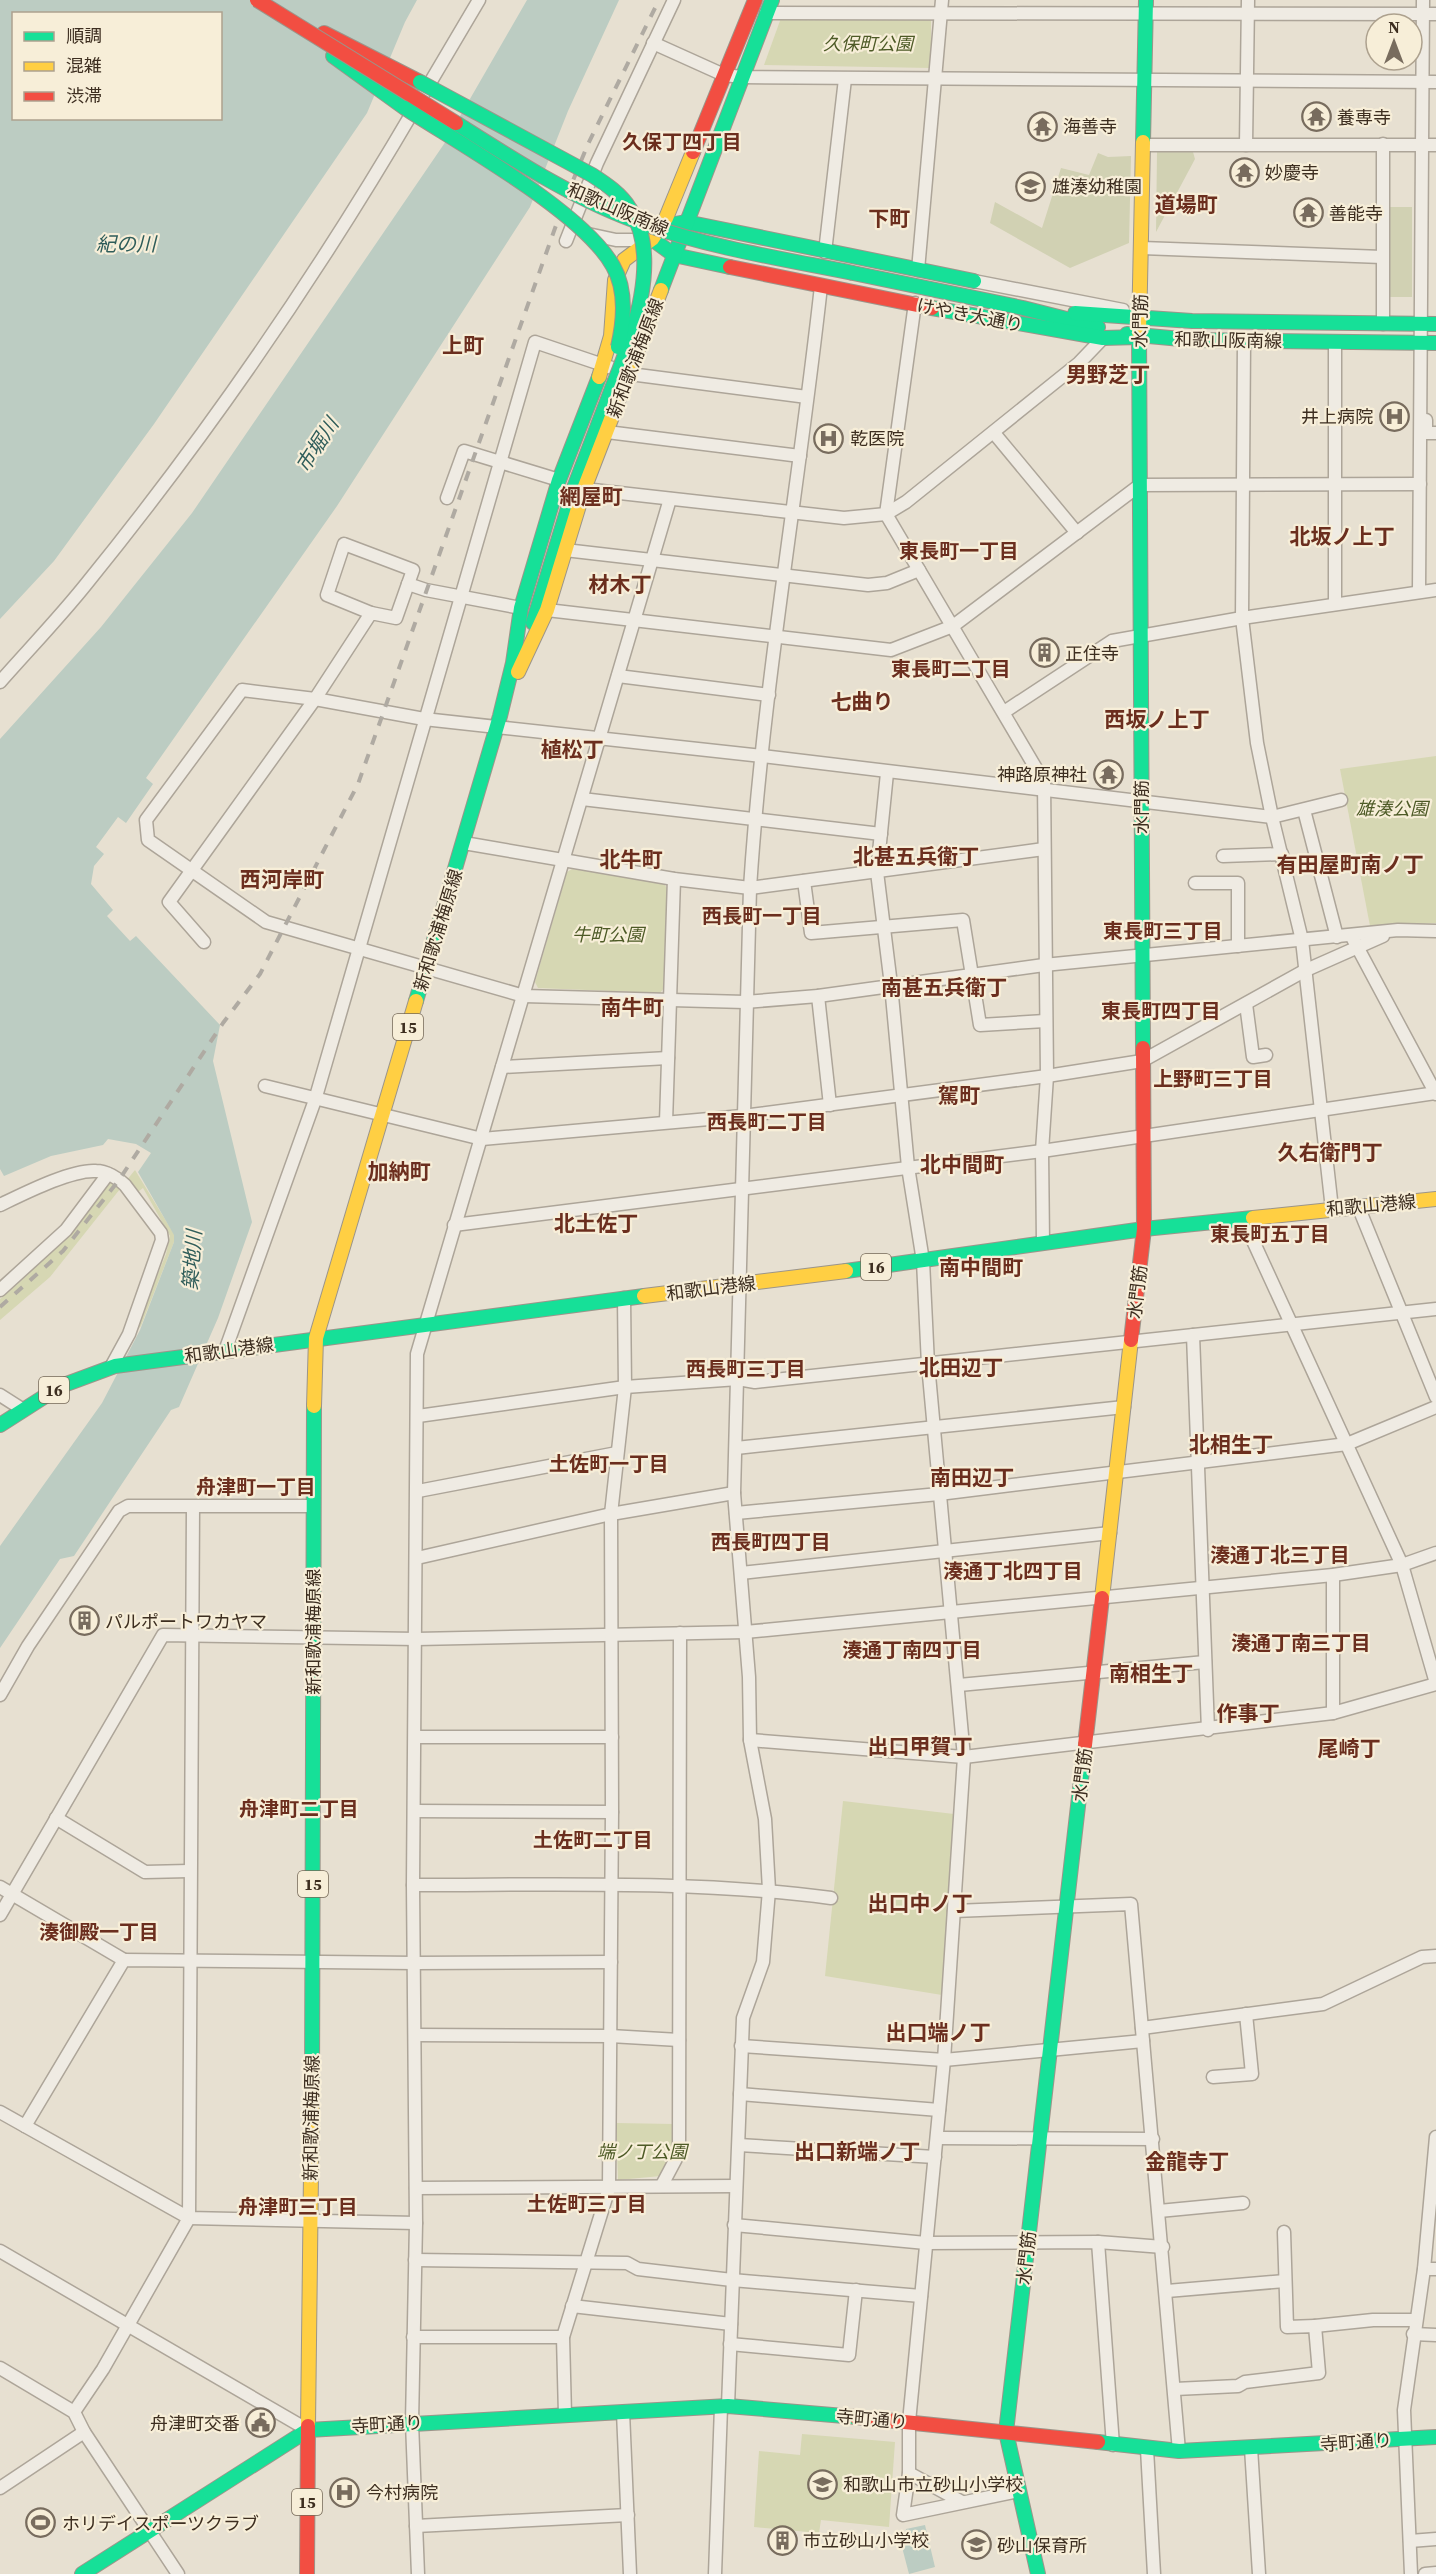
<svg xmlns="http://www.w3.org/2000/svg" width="1436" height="2574" font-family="'Source Serif 4','Noto Sans JP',serif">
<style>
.green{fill:#d6d7b3}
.cemetery{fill:#d1d1b3}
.water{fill:#bcccc2;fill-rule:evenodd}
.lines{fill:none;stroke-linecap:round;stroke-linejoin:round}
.street-casing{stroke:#ada599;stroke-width:15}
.fast-casing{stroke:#9c958a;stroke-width:16}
.slow-casing{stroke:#9c958a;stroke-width:16}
.jam-casing{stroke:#9c958a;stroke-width:16}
.street{stroke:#efebe3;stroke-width:12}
.fast{stroke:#16e098;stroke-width:14}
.slow{stroke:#ffcf43;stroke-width:14}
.jam{stroke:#f24e42;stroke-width:14}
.rail{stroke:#afaaa2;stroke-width:4;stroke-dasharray:10 10;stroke-linecap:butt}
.fast-bridge-casing{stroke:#9c958a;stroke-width:16;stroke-linecap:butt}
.jam-bridge-casing{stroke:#9c958a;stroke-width:16;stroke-linecap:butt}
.fast-bridge{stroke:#16e098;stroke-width:14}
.jam-bridge{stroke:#f24e42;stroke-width:14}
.labels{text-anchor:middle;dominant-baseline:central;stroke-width:4.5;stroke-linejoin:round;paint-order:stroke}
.shield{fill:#f7eed8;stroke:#756857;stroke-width:1.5}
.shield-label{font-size:16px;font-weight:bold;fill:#3d2e20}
.park-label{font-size:18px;font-style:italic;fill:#4d5a26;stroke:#f7eed8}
.poi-label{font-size:18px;fill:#3d2e20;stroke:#f7eed8;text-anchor:start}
.street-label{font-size:18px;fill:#3d2e20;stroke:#f7eed8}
.neighbourhood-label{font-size:20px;font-weight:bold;fill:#6b2e1e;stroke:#f7eed8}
.water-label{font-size:20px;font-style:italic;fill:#2f5d5a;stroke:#f7eed8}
.quarter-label{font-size:21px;font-weight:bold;fill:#6b2e1e;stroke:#f7eed8}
</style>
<rect width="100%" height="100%" fill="#e7e0d1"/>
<g class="green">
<polygon points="781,18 931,19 931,68 764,65"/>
<polygon points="1436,756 1436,923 1370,926 1340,769"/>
<polygon points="572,869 663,883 667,888 664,988 660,993 538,988 535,982 567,872"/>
<polygon points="135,1170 174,1234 174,1242 141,1326 133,1335 166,1254 170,1236 143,1188 135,1194 126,1181"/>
<path d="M109,1181L120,1189L50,1277L0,1320V1299C43,1264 75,1225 109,1181Z"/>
<polygon points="843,1801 954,1814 942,1995 825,1976"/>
<polygon points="616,2123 674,2124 674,2147 661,2176 618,2180"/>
<polygon points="802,2434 895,2442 889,2527 821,2520 819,2533 754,2527 759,2451 800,2455"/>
</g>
<g class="cemetery">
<polygon points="1157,152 1193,152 1195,159 1156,232"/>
<polygon points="1098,153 1108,157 1131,156 1129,243 1070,268 990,223 995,202 1042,228 1061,168 1089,175"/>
<polygon points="1388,207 1412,207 1412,297 1387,297"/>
</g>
<g class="water">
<path d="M0,0H417L405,22L367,113L154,424L54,561L0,619ZM14,14H220V118H14Z"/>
<polygon points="527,0 619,0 568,111 530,207 337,506 146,778 153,784 126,823 118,817 96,847 104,854 94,866 91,884 113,910 107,916 130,941 136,936 220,1025 213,1061 252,1222 218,1318 179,1407 171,1410 74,1556 60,1559 0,1648 0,1546 102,1403 140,1330 174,1242 174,1235 138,1172 151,1153 136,1144 108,1139 103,1145 51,1156 4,1176 0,1169 0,739 101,627 192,513 444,144"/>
<polygon points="925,2525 935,2567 909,2574 903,2551 906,2529"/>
</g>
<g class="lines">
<defs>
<g id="street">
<polyline points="766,13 1436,14"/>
<polyline points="653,43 724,75 742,77 1436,82"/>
<polyline points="424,93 479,0"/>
<polyline points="1144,145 1436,145"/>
<polyline points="1246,145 1248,0"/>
<polyline points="588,234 616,240 645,240"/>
<polyline points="566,241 597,163 674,0"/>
<polyline points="1142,248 1382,257"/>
<polyline points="825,252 845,79"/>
<polyline points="918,270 942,0"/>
<polyline points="974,281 1123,310"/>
<polyline points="915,303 886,514 1044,782 1047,1076 1042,1151 1043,1243"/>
<polyline points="1383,324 1383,144"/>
<polyline points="1244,342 1242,618 1257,743 1272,817 1302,940 1332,1209"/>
<polyline points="1335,342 1335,604"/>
<polyline points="1426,420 1426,433 1436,433"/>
<polyline points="607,432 800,456"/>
<polyline points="994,433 1077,533"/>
<polyline points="584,489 844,518 886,514 906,502 1079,363 1103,338"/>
<polyline points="447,498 464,451 559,480"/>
<polyline points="565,550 868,585 887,583 919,570"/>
<polyline points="1419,592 1423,0"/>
<polyline points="547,610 891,650 953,626 1140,485 1420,484"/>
<polyline points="371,613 327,595 344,544 413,570 408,584 426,590 521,608"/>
<polyline points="618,676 769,695"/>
<path d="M0,682C29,649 60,617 87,583C208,434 318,274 415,108"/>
<polyline points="1004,712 1112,641 1242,618 1436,590"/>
<polyline points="887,773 877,872 891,985 908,1167 923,1261 928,1364 964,1757 944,2060 909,2422 909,2473 903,2515 1019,2491"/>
<polyline points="582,799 881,834"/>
<polyline points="1341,800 1272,817 762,756 424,719 315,699 242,690 146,820 148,840 266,922 524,996 745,1002 818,996 1044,965 1398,930 1436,931"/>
<polyline points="1304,810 1337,937"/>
<polyline points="464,843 674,879 750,888 1044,849"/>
<polyline points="1223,856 1282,854"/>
<polyline points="804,881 811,933 963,920 980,1025 1045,1021"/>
<polyline points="1195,883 1238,883 1238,946"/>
<polyline points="1353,939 1436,1094"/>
<polyline points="204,942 169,902 315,699 371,613 396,618 408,584"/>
<polyline points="818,996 830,1105"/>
<polyline points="1246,1004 1253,1057 1266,1055"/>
<polyline points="502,1067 668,1058"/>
<polyline points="265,1086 482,1139 743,1116 1047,1076 1142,1061 1304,971 1383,936"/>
<polyline points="666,1122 674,879"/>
<path d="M0,1205C23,1194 72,1169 96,1171C106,1171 118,1178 125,1185L161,1233L162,1240L129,1334L111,1367"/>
<polyline points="1358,1206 1436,1397"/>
<polyline points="1243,1219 1402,1565 1436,1683"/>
<polyline points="454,1225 1042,1151 1436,1093"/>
<polyline points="0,1290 66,1230 108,1174"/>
<polyline points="1193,1335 1208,1730"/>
<polyline points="225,1351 315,1100 535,342 630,374 807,397"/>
<polyline points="0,1395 22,1409"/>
<polyline points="418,1416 625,1387 738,1379 755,1382 1436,1309"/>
<polyline points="736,1448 1124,1407"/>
<polyline points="418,1491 617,1453"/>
<polyline points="736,1513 939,1494 1347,1444 1436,1407"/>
<polyline points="417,1558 611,1514 734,1493"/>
<polyline points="741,1573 1110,1533"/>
<polyline points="1333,1575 1333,1713"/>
<polyline points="959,1685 1205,1662"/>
<polyline points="0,1695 28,1646 119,1511 128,1506 312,1506"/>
<polyline points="416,1737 612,1737"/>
<polyline points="750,1740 964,1757 1333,1713 1436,1684"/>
<polyline points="415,1811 612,1812"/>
<polyline points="56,1818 145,1872 189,1871"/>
<path d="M413,1885C553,1885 693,1880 831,1898"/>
<polyline points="0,1887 124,1960"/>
<polyline points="954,1911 1131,1904 1179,2451"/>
<polyline points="0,1915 163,1635 417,1639 745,1632 1333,1575 1402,1565 1436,1553"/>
<polyline points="1142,2028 1323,2004 1422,1957 1436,1956"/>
<polyline points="415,2035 610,2036 679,2040"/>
<polyline points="741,2046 944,2060 1143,2041"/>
<polyline points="1213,2077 1252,2074 1246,2014"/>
<polyline points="740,2094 939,2110"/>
<polyline points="0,2112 189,2218 416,2223"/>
<polyline points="25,2126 124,1960 415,1963 611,1962"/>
<polyline points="937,2138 1153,2139"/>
<polyline points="739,2145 935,2157"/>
<polyline points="662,2185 679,2153 680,1633"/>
<polyline points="416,2188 736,2186"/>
<polyline points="1159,2211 1243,2203"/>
<polyline points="734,2225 926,2243 1098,2242 1163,2247"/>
<polyline points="1098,2242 1113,2445"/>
<polyline points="0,2251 308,2430"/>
<polyline points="415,2260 627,2263 638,2269 732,2280 921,2296"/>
<polyline points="1424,2269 1436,2269"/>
<polyline points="1167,2291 1285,2281"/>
<polyline points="572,2306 731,2324"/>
<polyline points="1315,2326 1373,2320 1416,2320"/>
<polyline points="1413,2334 1436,2335"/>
<polyline points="413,2337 563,2337"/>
<polyline points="730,2344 849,2355 856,2290"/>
<polyline points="0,2368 74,2412 84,2432 178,2574"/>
<polyline points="1175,2389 1238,2386 1245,2382 1319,2373 1315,2326 1287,2327 1284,2232"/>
<path d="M728,2406L743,2018L763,1962L769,1890L765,1819L750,1740L749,1677L734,1493L750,888C763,686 799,487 821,286"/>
<polyline points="74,2412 103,2369 189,2218 193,1507"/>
<polyline points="623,2412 630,2574"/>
<polyline points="565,2415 563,2337 609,2188 612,1812 611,1514 625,1387 624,1298"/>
<polyline points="1251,2448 1259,2574"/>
<polyline points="1147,2449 1154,2574"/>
<polyline points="909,2473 962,2502"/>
<polyline points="0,2488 84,2432"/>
<polyline points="416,2526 628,2515"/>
<polyline points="1410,2541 1436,2539"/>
<polyline points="418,2574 412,2423 416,2223 413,1885 417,1354 670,499"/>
<polyline points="715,2574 721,2407"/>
<polyline points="1411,2574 1404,2410 1424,2269 1436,2137"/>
<polyline points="1425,2574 1436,2573"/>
</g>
<g id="fast">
<polyline points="333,56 405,108"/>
<polyline points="1143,142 1146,0"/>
<polyline points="730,267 674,255 652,239 675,224 686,222 974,281"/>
<polyline points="853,273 1023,308 1098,327"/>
<polyline points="661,290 772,0"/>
<polyline points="932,308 1103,338 1139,337"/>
<polyline points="1075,313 1192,321 1436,324"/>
<polyline points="1139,332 1143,1048"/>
<polyline points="1127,334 1192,340 1436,343"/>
<polyline points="533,623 575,485 614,383"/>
<polyline points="416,1001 500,716 513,663 521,608 559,480 599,377"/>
<polyline points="846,1271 1144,1229 1253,1218"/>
<polyline points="0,1425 61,1386 115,1366 644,1296"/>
<polyline points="312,2089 314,1406"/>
<polyline points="1098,2442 1179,2451 1436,2437"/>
<polyline points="82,2574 308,2430 728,2406 856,2417"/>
<polyline points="1038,2574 1006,2432 1085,1745"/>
</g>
<g id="slow">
<polyline points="1139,332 1143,142"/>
<polyline points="599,377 611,336 615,280 624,260 652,239 666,218 693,152"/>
<polyline points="518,672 547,610 584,489 661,290"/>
<polyline points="1253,1218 1436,1199"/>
<polyline points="644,1296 846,1271"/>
<polyline points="314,1406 316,1338 416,1001"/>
<polyline points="1102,1598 1131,1340"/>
<polyline points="308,2426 312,2089"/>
</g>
<g id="jam">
<polyline points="324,33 420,82"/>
<polyline points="693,152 755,0"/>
<polyline points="730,267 932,308"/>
<polyline points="1131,1340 1144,1229 1143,1048"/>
<polyline points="1085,1745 1102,1598"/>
<polyline points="856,2417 1098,2442"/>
<polyline points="307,2574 308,2426"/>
</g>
</defs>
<use href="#street" class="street-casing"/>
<use href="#fast" class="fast-casing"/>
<use href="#slow" class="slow-casing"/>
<use href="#jam" class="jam-casing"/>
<use href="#street" class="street"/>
<use href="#fast" class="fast"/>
<use href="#slow" class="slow"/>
<use href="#jam" class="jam"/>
<polyline class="rail" points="0,1307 63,1251 119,1180 223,1023 260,974 358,784 565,200 588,144 659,0"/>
<defs>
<g id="fast-bridge">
<path d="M420,82L592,175C606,184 621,194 630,209C662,257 633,336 614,383"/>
<path d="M405,108C460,144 583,212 613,266C627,290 624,321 618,347"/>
<path d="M456,123C516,161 577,201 644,224C712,248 783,259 853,273"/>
</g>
<polyline id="jam-bridge" points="257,0 456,123"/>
</defs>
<use href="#fast-bridge" class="fast-bridge-casing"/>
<use href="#jam-bridge" class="jam-bridge-casing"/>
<use href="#fast-bridge" class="fast-bridge"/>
<use href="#jam-bridge" class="jam-bridge"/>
</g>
<defs>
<symbol id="temple-ring" viewBox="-11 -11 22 22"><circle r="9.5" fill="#f7eed8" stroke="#786c5e" stroke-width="1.5"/><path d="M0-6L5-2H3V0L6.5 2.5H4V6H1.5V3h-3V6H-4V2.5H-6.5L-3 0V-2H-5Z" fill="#786c5e"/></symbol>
<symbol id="school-ring" viewBox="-11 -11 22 22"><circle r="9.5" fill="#f7eed8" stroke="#786c5e" stroke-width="1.5"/><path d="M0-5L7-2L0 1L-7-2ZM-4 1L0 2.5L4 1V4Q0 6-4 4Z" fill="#786c5e"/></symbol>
<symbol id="hospital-ring" viewBox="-11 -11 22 22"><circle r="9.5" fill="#f7eed8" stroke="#786c5e" stroke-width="1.5"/><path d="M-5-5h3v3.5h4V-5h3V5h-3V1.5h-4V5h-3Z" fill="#786c5e"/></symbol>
<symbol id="building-ring" viewBox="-11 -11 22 22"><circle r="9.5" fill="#f7eed8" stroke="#786c5e" stroke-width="1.5"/><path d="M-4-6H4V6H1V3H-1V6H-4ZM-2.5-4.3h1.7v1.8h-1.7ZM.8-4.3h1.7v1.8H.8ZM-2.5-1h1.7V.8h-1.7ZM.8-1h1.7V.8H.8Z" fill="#786c5e"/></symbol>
<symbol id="civic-ring" viewBox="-11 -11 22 22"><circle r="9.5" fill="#f7eed8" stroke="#786c5e" stroke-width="1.5"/><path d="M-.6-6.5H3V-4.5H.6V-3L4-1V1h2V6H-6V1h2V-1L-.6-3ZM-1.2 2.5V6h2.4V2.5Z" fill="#786c5e"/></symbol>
<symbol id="stadium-ring" viewBox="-11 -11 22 22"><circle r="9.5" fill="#f7eed8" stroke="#786c5e" stroke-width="1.5"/><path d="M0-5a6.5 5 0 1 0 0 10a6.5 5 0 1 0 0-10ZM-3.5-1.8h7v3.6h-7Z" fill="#786c5e"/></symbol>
</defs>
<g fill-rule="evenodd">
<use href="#temple-ring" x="1300" y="100" width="33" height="33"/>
<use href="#temple-ring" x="1026" y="110" width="33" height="33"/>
<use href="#temple-ring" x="1228" y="156" width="33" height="33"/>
<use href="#school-ring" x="1014" y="170" width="33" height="33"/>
<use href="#temple-ring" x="1292" y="196" width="33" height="33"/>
<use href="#hospital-ring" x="1378" y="400" width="33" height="33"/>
<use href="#hospital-ring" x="812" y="422" width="33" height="33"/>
<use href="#building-ring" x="1028" y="636" width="33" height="33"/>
<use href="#temple-ring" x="1092" y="758" width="33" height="33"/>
<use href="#building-ring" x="68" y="1604" width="33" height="33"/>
<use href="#civic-ring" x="244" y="2406" width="33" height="33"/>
<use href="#school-ring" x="806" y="2468" width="33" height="33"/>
<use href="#hospital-ring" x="328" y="2476" width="33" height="33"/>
<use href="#stadium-ring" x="24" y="2506" width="33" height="33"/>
<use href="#building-ring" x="766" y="2524" width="33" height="33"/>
<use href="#school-ring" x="960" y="2528" width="33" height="33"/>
</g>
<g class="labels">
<g class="shield">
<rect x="393" y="1014" width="30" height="26" rx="4.5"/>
<rect x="861" y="1254" width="30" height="26" rx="4.5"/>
<rect x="39" y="1377" width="30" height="26" rx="4.5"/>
<rect x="298" y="1871" width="30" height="26" rx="4.5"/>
<rect x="292" y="2489" width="30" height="26" rx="4.5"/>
</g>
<g class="shield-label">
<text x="408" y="1027">15</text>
<text x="876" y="1267">16</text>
<text x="54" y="1390">16</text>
<text x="313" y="1884">15</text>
<text x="307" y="2502">15</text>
</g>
<g class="park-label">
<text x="868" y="43">久保町公園</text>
<text x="1392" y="808">雄湊公園</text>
<text x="608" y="934">牛町公園</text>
<text x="642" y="2151">端ノ丁公園</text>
</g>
<g class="poi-label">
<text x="1337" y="117">養専寺</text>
<text x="1063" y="126">海善寺</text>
<text x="1265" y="172">妙慶寺</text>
<text x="1052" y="186">雄湊幼稚園</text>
<text x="1329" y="213">善能寺</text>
<text x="1373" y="416" text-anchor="end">井上病院</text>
<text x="850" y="438">乾医院</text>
<text x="1065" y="653">正住寺</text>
<text x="1087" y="774" text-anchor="end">神路原神社</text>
<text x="105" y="1621">パルポートワカヤマ</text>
<text x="240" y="2423" text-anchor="end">舟津町交番</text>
<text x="843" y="2484">和歌山市立砂山小学校</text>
<text x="366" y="2492">今村病院</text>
<text x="62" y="2523">ホリデイスポーツクラブ</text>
<text x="803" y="2540">市立砂山小学校</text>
<text x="997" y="2545">砂山保育所</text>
</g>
<g class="street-label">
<text transform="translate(618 209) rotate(23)">和歌山阪南線</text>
<text transform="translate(970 315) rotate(11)">けやき大通り</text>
<text transform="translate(1140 321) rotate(-89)">水門筋</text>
<text transform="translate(1228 340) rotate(1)">和歌山阪南線</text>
<text transform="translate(635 358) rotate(-69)">新和歌浦梅原線</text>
<text transform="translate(1141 807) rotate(-90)">水門筋</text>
<text transform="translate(438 930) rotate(-73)">新和歌浦梅原線</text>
<text transform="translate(1371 1205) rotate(-5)">和歌山港線</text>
<text transform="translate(711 1288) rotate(-7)">和歌山港線</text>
<text transform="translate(1137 1292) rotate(-83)">水門筋</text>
<text transform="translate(229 1350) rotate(-8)">和歌山港線</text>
<text transform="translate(313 1632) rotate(-90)">新和歌浦梅原線</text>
<text transform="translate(1082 1775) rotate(-83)">水門筋</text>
<text transform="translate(311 2118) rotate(-89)">新和歌浦梅原線</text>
<text transform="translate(1026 2258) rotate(-84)">水門筋</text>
<text transform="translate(872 2419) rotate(5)">寺町通り</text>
<text transform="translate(387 2424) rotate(-3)">寺町通り</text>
<text transform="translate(1356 2442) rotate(-4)">寺町通り</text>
</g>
<g class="neighbourhood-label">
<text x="682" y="142">久保丁四丁目</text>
<text x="959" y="551">東長町一丁目</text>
<text x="951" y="669">東長町二丁目</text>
<text x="762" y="916">西長町一丁目</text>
<text x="1163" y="931">東長町三丁目</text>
<text x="1161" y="1011">東長町四丁目</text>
<text x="1213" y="1079">上野町三丁目</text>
<text x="767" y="1122">西長町二丁目</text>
<text x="1270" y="1234">東長町五丁目</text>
<text x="746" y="1369">西長町三丁目</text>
<text x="609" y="1464">土佐町一丁目</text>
<text x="256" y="1487">舟津町一丁目</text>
<text x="771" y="1542">西長町四丁目</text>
<text x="1280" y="1555">湊通丁北三丁目</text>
<text x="1013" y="1571">湊通丁北四丁目</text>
<text x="1301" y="1643">湊通丁南三丁目</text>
<text x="912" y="1650">湊通丁南四丁目</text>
<text x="299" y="1809">舟津町二丁目</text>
<text x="593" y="1840">土佐町二丁目</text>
<text x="99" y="1932">湊御殿一丁目</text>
<text x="587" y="2204">土佐町三丁目</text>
<text x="298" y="2207">舟津町三丁目</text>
</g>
<g class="water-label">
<text x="126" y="244">紀の川</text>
<text transform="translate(317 445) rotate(-57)">市堀川</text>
<text transform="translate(192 1260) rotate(-86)">築地川</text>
</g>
<g class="quarter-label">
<text x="1186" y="204">道場町</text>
<text x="889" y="218">下町</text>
<text x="463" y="345">上町</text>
<text x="1108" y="374">男野芝丁</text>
<text x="591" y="496">網屋町</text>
<text x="1342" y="536">北坂ノ上丁</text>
<text x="620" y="584">材木丁</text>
<text x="862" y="701">七曲り</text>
<text x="1157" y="719">西坂ノ上丁</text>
<text x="572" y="749">植松丁</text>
<text x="916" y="856">北甚五兵衛丁</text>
<text x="631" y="859">北牛町</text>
<text x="1350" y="864">有田屋町南ノ丁</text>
<text x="282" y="879">西河岸町</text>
<text x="944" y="987">南甚五兵衛丁</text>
<text x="632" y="1007">南牛町</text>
<text x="959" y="1095">駕町</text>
<text x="1330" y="1152">久右衛門丁</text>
<text x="962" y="1164">北中間町</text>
<text x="399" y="1171">加納町</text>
<text x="596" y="1223">北土佐丁</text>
<text x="981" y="1267">南中間町</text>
<text x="961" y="1367">北田辺丁</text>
<text x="1231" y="1444">北相生丁</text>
<text x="972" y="1477">南田辺丁</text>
<text x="1151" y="1673">南相生丁</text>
<text x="1248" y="1713">作事丁</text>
<text x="920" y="1746">出口甲賀丁</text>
<text x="1349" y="1748">尾崎丁</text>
<text x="920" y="1903">出口中ノ丁</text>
<text x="938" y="2032">出口端ノ丁</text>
<text x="857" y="2151">出口新端ノ丁</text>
<text x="1187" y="2161">金龍寺丁</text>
</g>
</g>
<rect x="12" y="12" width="210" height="108" fill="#f7eed8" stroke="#ada18e" stroke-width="1.5"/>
<rect x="24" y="32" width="30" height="9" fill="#16e098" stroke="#ada18e" stroke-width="1.5"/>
<text x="66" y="42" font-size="18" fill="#3d2e20">順調</text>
<rect x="24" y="62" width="30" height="9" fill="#ffcf43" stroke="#ada18e" stroke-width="1.5"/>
<text x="66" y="72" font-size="18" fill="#3d2e20">混雑</text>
<rect x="24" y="92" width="30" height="9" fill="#f24e42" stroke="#ada18e" stroke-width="1.5"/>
<text x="66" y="102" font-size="18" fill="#3d2e20">渋滞</text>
<g transform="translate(1394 42)"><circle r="28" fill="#f7eed8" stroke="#ada18e" stroke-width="1.5"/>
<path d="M0-4.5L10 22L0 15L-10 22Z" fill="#786c5e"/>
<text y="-9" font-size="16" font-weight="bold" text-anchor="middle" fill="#3d2e20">N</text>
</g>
</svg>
